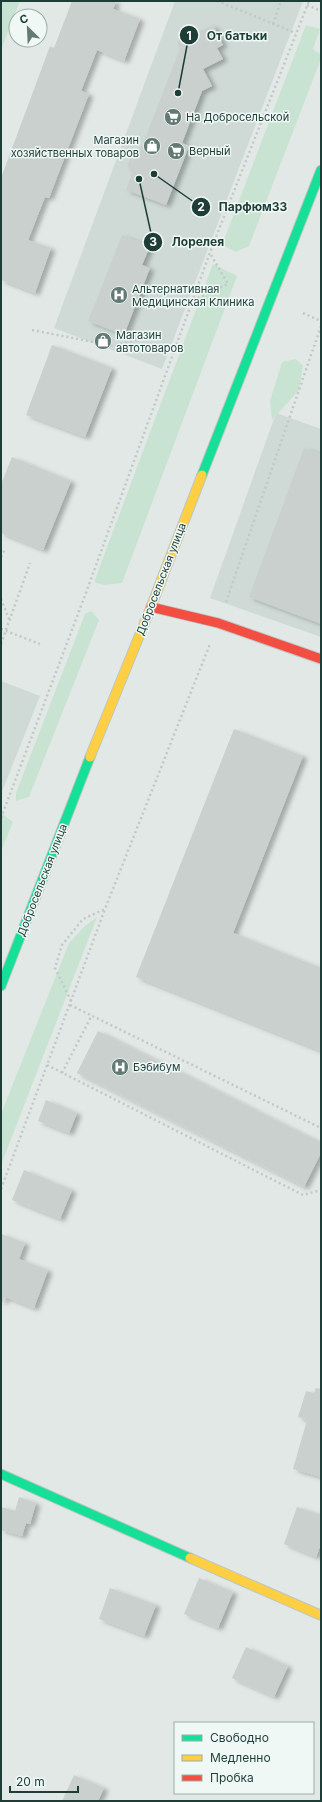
<svg xmlns="http://www.w3.org/2000/svg" width="322" height="1802" font-family="Inter,sans-serif">
<style>
.built{fill:#cfdad6}
.green{fill:#c9e3d3}
.building{fill:#c9d0cd;filter:url(#shadow)}
.lines{fill:none;stroke-linecap:round;stroke-linejoin:round}
.fast-casing{stroke:#bdc6c3;stroke-width:11}
.slow-casing{stroke:#bdc6c3;stroke-width:11}
.jam-casing{stroke:#bdc6c3;stroke-width:11}
.path{stroke:#bfc9c6;stroke-width:2.5;stroke-dasharray:2 3;stroke-linecap:butt}
.fast{stroke:#16e098;stroke-width:9}
.slow{stroke:#ffcf43;stroke-width:9}
.jam{stroke:#f24e42;stroke-width:9}
.labels{text-anchor:middle;dominant-baseline:central;stroke-width:3;stroke-linejoin:round;paint-order:stroke}
.poi-label{font-size:11px;fill:#1e3d37;stroke:#eff8f4;text-anchor:start}
.street-label{font-size:11px;fill:#1e3d37;stroke:#eff8f4}
.leader{fill:none;stroke:#1e3d37;stroke-width:1.5}
.callout-dot{fill:#1e3d37;stroke:#eff8f4;stroke-width:1.5}
.mark-label{font-size:12px;text-anchor:middle;font-weight:bold;fill:#fff}
.callout-label{font-size:12px;text-anchor:middle;font-weight:bold;fill:#1e3d37;stroke:#eff8f4;stroke-width:3;stroke-linejoin:round;paint-order:stroke}
</style>
<defs>
<filter id="shadow"><feDropShadow dx="4.5" dy="2.5" stdDeviation="2" flood-color="#0004"/></filter>
</defs>
<rect width="100%" height="100%" fill="#e2e8e6"/>
<g class="built">
<polygon points="175,1 303,1 162,369 54,328"/>
<polygon points="276,413 321,429 321,637 210,598"/>
<polygon points="1,681 40,696 1,794"/>
</g>
<g class="green">
<polygon points="1,1 20,1 1,50"/>
<polygon points="306,25 320,29 313,49 321,55 321,59 249,246 236,252 222,245"/>
<polygon points="213,264 237,276 122,583 104,585 94,582"/>
<polygon points="296,359 303,366 299,390 272,420 270,401 282,362"/>
<polygon points="91,611 99,620 29,797 16,801 16,793 85,614"/>
<polygon points="1,813 13,822 1,851"/>
<polygon points="97,917 1,1165 1,1114 69,943 85,926"/>
</g>
<g class="building">
<polygon points="72,1 116,1 113,9 140,19 124,61 97,50 81,91 89,94 49,198 45,197 28,240 51,248 35,293 1,280 1,178 50,46 54,48"/>
<polygon points="213,25 223,45 217,48 223,59 203,69 212,86 202,91 182,143 189,146 166,205 126,190 133,170 127,167 134,148 140,151 180,49 177,41"/>
<polygon points="122,235 150,246 142,265 150,268 124,335 88,321"/>
<polygon points="52,345 112,368 85,437 26,415"/>
<polygon points="304,448 321,454 321,624 249,597"/>
<polygon points="12,457 71,481 43,550 1,533 1,484"/>
<polygon points="234,729 303,756 233,933 321,968 321,1051 136,977"/>
<polygon points="98,1031 321,1143 321,1153 304,1187 77,1073"/>
<polygon points="46,1100 77,1113 69,1133 38,1121"/>
<polygon points="24,1170 72,1190 60,1219 12,1200"/>
<polygon points="1,1234 25,1243 19,1259 48,1270 34,1308 5,1297 3,1302 1,1302"/>
<polygon points="316,1388 321,1389 321,1477 293,1469 307,1420 298,1417 306,1391 314,1393"/>
<polygon points="19,1497 36,1503 30,1524 26,1523 22,1536 1,1530 1,1507 15,1511"/>
<polygon points="297,1507 321,1515 321,1544 316,1557 284,1544"/>
<polygon points="199,1578 233,1592 218,1628 184,1614"/>
<polygon points="110,1588 156,1605 144,1636 99,1619"/>
<polygon points="246,1647 288,1666 274,1697 232,1678"/>
<polygon points="74,1775 104,1788 98,1801 62,1801"/>
</g>
<g class="lines">
<defs>
<g id="fast">
<polyline points="202,475 321,170"/>
<polyline points="1,986 90,757"/>
<polyline points="1,1474 190,1558"/>
</g>
<g id="slow">
<polyline points="90,757 151,607 202,475"/>
<polyline points="190,1558 320,1615 321,1614"/>
</g>
<polyline id="jam" points="151,607 218,623 321,659"/>
</defs>
<use href="#fast" class="fast-casing"/>
<use href="#slow" class="slow-casing"/>
<use href="#jam" class="jam-casing"/>
<g class="path">
<polyline points="217,1 296,33"/>
<polyline points="307,5 321,11"/>
<polyline points="273,24 281,1"/>
<polyline points="193,300 228,284 210,253"/>
<polyline points="303,313 321,321"/>
<polyline points="32,330 114,346 151,335"/>
<polyline points="1,557 5,549"/>
<polyline points="1,599 9,619"/>
<polyline points="226,602 321,326"/>
<polyline points="1,629 40,644"/>
<polyline points="1,644 30,563"/>
<polyline points="1,818 87,590 212,247 309,1"/>
<polyline points="71,1001 55,968 62,945 83,919 105,909 210,644"/>
<polyline points="70,1005 321,1128"/>
<polyline points="47,1065 303,1195 321,1190"/>
<polyline points="62,1073 92,1015"/>
<polyline points="1,1189 105,909"/>
</g>
<use href="#fast" class="fast"/>
<use href="#slow" class="slow"/>
<use href="#jam" class="jam"/>
</g>
<defs>
<symbol id="supermarket-disc" viewBox="-11 -11 22 22"><circle r="9.5" fill="#637974" stroke="#eff8f4"/><path d="M-6-5.5h2.5l.6 2H6L4.5 2H-2.5L-4.4-4H-6ZM-1.5 3.2a1.3 1.3 0 1 0 .1 0ZM3 3.2a1.3 1.3 0 1 0 .1 0Z" fill="#fff"/></symbol>
<symbol id="shop-disc" viewBox="-11 -11 22 22"><circle r="9.5" fill="#637974" stroke="#eff8f4"/><path d="M-5-2.5h2.3a2.7 3.5 0 0 1 5.4 0H5L5.5 6h-11ZM-1.5-2.5h3a1.5 2.3 0 0 0-3 0Z" fill="#fff"/></symbol>
<symbol id="hospital-disc" viewBox="-11 -11 22 22"><circle r="9.5" fill="#637974" stroke="#eff8f4"/><path d="M-5-5h3v3.5h4V-5h3V5h-3V1.5h-4V5h-3Z" fill="#fff"/></symbol>
</defs>
<g fill-rule="evenodd">
<use href="#supermarket-disc" x="163" y="107" width="20" height="20"/>
<use href="#shop-disc" x="142" y="136" width="20" height="20"/>
<use href="#supermarket-disc" x="166" y="141" width="20" height="20"/>
<use href="#hospital-disc" x="109" y="285" width="20" height="20"/>
<use href="#shop-disc" x="93" y="331" width="20" height="20"/>
<use href="#hospital-disc" x="110" y="1057" width="20" height="20"/>
</g>
<g class="labels">
<g class="poi-label">
<text x="186" y="117">На Добросельской</text>
<text x="139" y="140" text-anchor="end">Магазин<tspan x="139" dy="13">хозяйственных товаров</tspan></text>
<text x="189" y="151">Верный</text>
<text x="132" y="289">Альтернативная<tspan x="132" dy="13">Mедицинская Kлиника</tspan></text>
<text x="116" y="335">Магазин<tspan x="116" dy="13">автотоваров</tspan></text>
<text x="133" y="1067">Бэбибум</text>
</g>
<g class="street-label">
<text transform="translate(161 579) rotate(-69)">Добросельская улица</text>
<text transform="translate(42 880) rotate(-69)">Добросельская улица</text>
</g>
</g>
<path class="leader" d="M178 93L189 35M154 174L201 207M139 179L153 242"/>
<g class="callout-dot">
<circle cx="178" cy="93" r="4"/>
<circle cx="154" cy="174" r="4"/>
<circle cx="139" cy="179" r="4"/>
<circle cx="189" cy="35" r="10"/>
<circle cx="201" cy="207" r="10"/>
<circle cx="153" cy="242" r="10"/>
</g>
<g class="mark-label">
<text x="189" y="40">1</text>
<text x="201" y="211">2</text>
<text x="153" y="246">3</text>
</g>
<g class="callout-label">
<text x="237" y="40">От батьки</text>
<text x="253" y="211">Парфюм33</text>
<text x="198" y="246">Лорелея</text>
</g>
<rect width="322" height="1802" fill="none" stroke="#1e3d37" stroke-width="4"/>
<rect x="174" y="1722" width="140" height="72" fill="#eff8f4" stroke="#9bada8"/>
<rect x="182" y="1735" width="20" height="6" fill="#16e098" stroke="#9bada8"/>
<text x="210" y="1742" font-size="12" fill="#1e3d37">Свободно</text>
<rect x="182" y="1755" width="20" height="6" fill="#ffcf43" stroke="#9bada8"/>
<text x="210" y="1762" font-size="12" fill="#1e3d37">Медленно</text>
<rect x="182" y="1775" width="20" height="6" fill="#f24e42" stroke="#9bada8"/>
<text x="210" y="1782" font-size="12" fill="#1e3d37">Пробка</text>
<g transform="translate(28 28) rotate(336)"><circle r="19" fill="#eff8f4" stroke="#9bada8"/>
<path d="M0-3L7 15L0 10L-7 15Z" fill="#637974"/>
<text y="-6" font-size="11" font-weight="bold" text-anchor="middle" fill="#1e3d37">С</text>
</g>
<path d="M10 1786v6h68v-6" fill="none" stroke="#1e3d37" stroke-width="2"/>
<text x="16" y="1786" font-size="12" fill="#1e3d37" stroke="#eff8f4" stroke-width="3" paint-order="stroke">20 m</text>
</svg>
